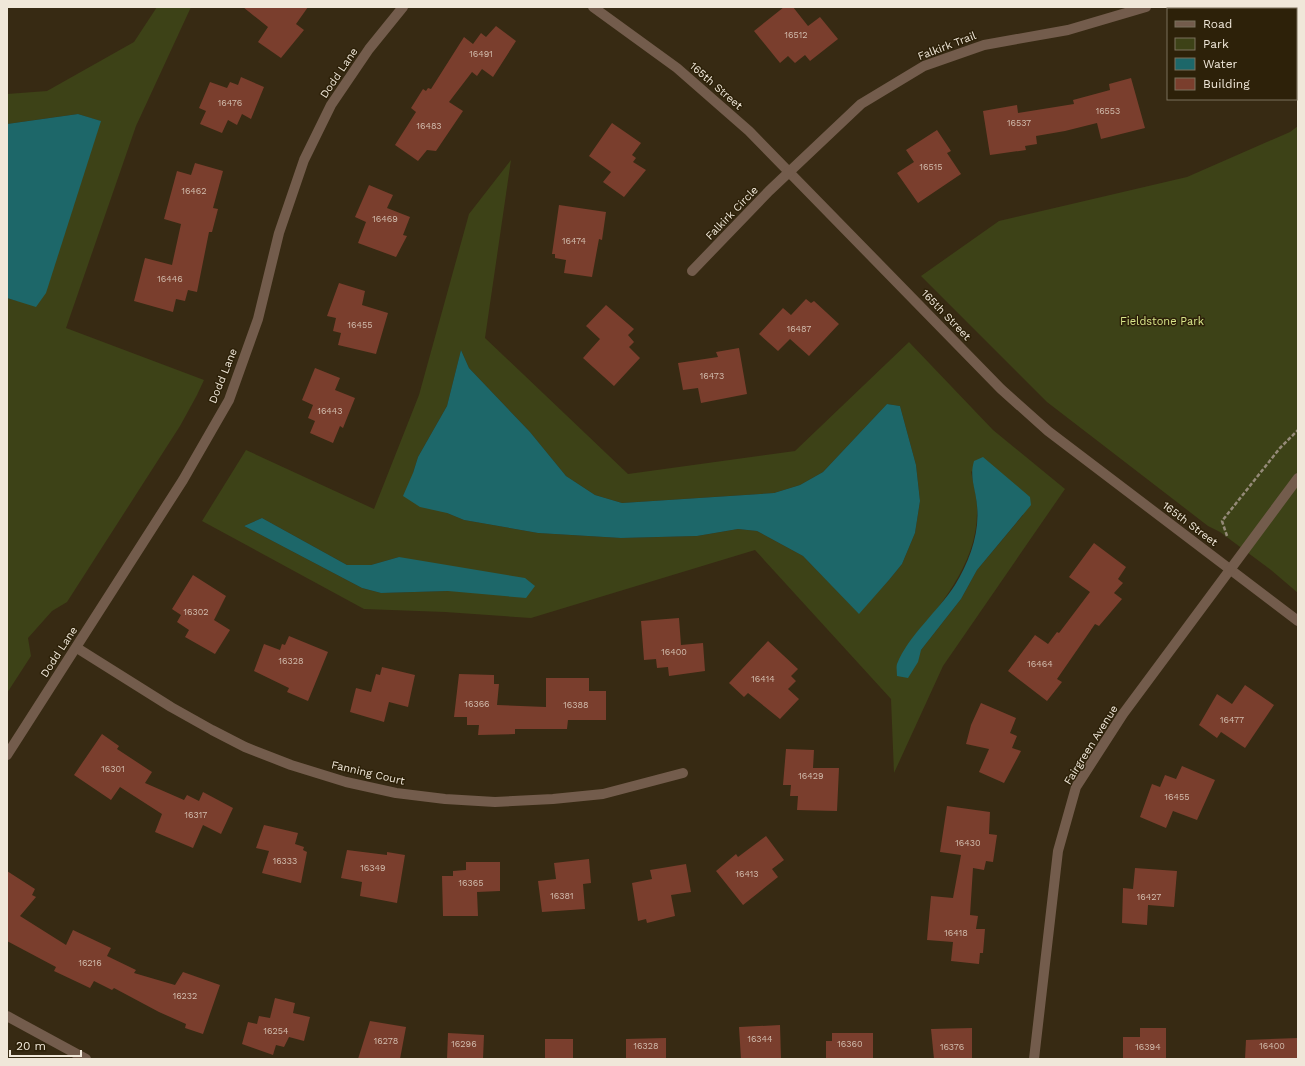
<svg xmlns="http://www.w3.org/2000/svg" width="1305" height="1066" font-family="'Work Sans',sans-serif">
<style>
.green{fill:#3d4217;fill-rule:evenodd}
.water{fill:#1d6769}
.building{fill:#7a3e2d}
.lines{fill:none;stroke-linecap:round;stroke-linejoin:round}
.path{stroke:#958a78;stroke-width:2.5;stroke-dasharray:4 2;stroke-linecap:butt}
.minor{stroke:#735c4c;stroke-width:10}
.labels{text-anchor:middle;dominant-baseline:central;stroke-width:3;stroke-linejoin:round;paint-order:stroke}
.number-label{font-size:9px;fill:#d2bdae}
.street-label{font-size:11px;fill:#f0e7d9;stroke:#2d2109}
.park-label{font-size:11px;fill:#d9e68a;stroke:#2d2109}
</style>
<rect width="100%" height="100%" fill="#372a13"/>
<g class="green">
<polygon points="157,7 191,7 136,126 66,328 204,380 197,395 180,426 67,602 52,611 28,638 31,656 7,693 7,298 17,301 100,121 78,114 7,124 7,94 47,91 134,42"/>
<polygon points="1298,126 1298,593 1271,570 1220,532 1208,526 1047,402 921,276 999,221 1187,177 1290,132"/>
<path d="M511,160L485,338L628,474L795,451L909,342L993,430L1065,489L943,666L894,773L891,699L755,550L531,618L445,612L364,609L202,521L246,450L374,509L419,395L469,214ZM461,350L469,368L530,432L566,476L595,495L622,503L774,493L800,485L823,472L887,404L900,406L916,465L920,501L915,533L902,564L889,580L859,613L803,556L757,531L738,529L697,536L621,538L538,533L464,520L447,513L413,473L418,457L447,406ZM971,471L1023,515L977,570L961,599L921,650L906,649C938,607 979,564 977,508C977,496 973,483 971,471ZM262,518L347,565H371L399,557L448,591L381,593L362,588L244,526Z"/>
</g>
<g class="water">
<polygon points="78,114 101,121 46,293 36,307 7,298 7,124"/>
<polygon points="461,350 469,368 530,432 566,476 595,495 622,503 774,493 800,485 823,472 887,404 900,406 916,465 920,501 915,533 902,564 889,580 859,614 803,556 757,531 738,529 697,536 621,538 538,533 464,520 447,513 420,507 403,496 413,473 418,457 447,406"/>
<path d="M983,457L1030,497L1031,505L977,570L961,599L921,650L918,662L908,678L897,676C897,672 896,667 897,664C908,636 939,610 955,585C969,562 980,533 977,506C976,489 969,478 974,461Z"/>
<polygon points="262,518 347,565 371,565 399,557 525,578 535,586 526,598 448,591 381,593 362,588 244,526"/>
</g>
<g class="building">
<polygon points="243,7 308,7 296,24 304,30 281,58 258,42 268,27"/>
<polygon points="784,7 793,7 808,26 820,17 838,39 810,61 805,55 795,63 788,56 780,63 754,31"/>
<polygon points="496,26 516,41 493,77 482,69 477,76 472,72 449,102 463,111 436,151 427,150 418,161 395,145 416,112 411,108 423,89 426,91 428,88 431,89 464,37 473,44 481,33 486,37"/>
<polygon points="241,77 264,87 251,119 242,114 237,125 228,120 222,133 200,124 206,111 199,108 210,82 227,88 230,82 238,85"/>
<polygon points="1131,78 1145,128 1101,139 1097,123 1065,131 1036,136 1037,144 1025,146 1026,150 990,155 983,111 1017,105 1018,113 1074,104 1073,100 1110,90 1109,84"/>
<polygon points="612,123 641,143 632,155 636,158 633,162 646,170 624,197 603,182 611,172 589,156"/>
<polygon points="937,130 951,151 947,153 961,174 918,203 897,173 914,162 906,150"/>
<polygon points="195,163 223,171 213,208 218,209 212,232 209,232 197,292 188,290 185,301 176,299 173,312 134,301 145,258 172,265 181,224 164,219 177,171 191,175"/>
<polygon points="369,185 393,195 387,208 410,217 403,235 407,236 396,257 358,243 366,222 355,217"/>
<polygon points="559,205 606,212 602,240 599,239 592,277 564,273 566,260 555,258 555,254 552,254"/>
<polygon points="339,283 365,291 362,305 388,313 376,354 338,345 341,333 333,331 336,318 327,316"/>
<polygon points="806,299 811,303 814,301 839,324 809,356 790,339 778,351 759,334 783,308 791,315"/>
<polygon points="606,305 634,329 628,335 634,342 629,347 640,358 614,386 583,358 600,339 586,326"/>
<polygon points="739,348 747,394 701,403 698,388 683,390 678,363 718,357 716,352"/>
<polygon points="315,368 340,378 335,390 355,398 343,428 340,426 333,443 310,433 315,421 308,418 313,405 302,400"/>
<polygon points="1094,543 1126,567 1118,579 1123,583 1114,593 1122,599 1099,626 1095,624 1057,679 1062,682 1047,701 1008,671 1035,635 1048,644 1057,632 1059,633 1090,592 1069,577"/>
<polygon points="193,575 226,596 214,620 230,630 215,654 185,637 189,630 177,622 181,615 172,609"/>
<polygon points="679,618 681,645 703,643 705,671 669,676 668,667 657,668 656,659 644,660 641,621"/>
<polygon points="289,636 328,652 308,701 287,692 289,688 254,671 264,644 280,650 282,644 285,645"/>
<polygon points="768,641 798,669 791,676 796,681 788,689 799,699 780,719 748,693 744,697 729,683"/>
<polygon points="382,667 415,675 408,707 389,702 384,722 350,712 356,688 371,692 376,674 380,675"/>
<polygon points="459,674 494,675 494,684 499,684 497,705 546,707 546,678 589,678 589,691 606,691 606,720 568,720 567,729 515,729 515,734 478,735 479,725 467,725 467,717 454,717"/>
<polygon points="1245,685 1274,705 1245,748 1221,732 1217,738 1199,725 1217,694 1232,704"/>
<polygon points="981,703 1016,718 1010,733 1017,736 1012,748 1021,751 1004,783 979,772 989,749 966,744 971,725"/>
<polygon points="102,734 119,746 117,749 152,772 145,783 184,800 187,795 199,801 203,792 233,808 221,834 203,825 193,848 155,832 162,814 120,787 111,800 74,775"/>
<polygon points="786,749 814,750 813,768 839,768 837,811 797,810 798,796 790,796 791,785 783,785"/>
<polygon points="1182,766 1215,780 1197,820 1173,811 1166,828 1140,817 1152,784 1160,787 1165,775 1176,779"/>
<polygon points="947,806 990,812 989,834 997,835 993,862 986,861 984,870 973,868 970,915 978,916 976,929 985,929 983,953 980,953 979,964 951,961 953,942 927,940 931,896 953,898 961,855 940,852"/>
<polygon points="264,825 298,833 295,844 304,847 303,850 307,852 301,883 262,873 269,851 256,848"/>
<polygon points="766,836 784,860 772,869 778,877 743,905 716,871 736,854 738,857"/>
<polygon points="347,850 387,855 387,852 405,855 397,903 360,896 362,882 341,878"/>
<polygon points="589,859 591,883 583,884 585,909 542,912 538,881 556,879 554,863"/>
<polygon points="466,862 500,862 500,891 477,892 478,916 443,916 442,876 453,876 453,871 466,870"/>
<polygon points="686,864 691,892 671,895 675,916 647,923 646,919 638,921 632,883 652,879 650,870"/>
<polygon points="1135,868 1177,871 1174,907 1148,905 1147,925 1122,923 1123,888 1133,889"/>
<polygon points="7,871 35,889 32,895 36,897 20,916 66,945 73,930 111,948 107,956 136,970 134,973 175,985 183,972 220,985 203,1034 185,1028 186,1024 159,1012 114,988 112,990 94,981 90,988 54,971 56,967 7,941"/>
<polygon points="275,998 295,1003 293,1013 310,1017 304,1041 289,1037 284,1047 276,1045 273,1055 242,1044 248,1022 257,1024 259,1016 270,1018"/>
<polygon points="370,1021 406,1027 400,1059 358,1059"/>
<polygon points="780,1025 781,1059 741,1059 739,1027"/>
<polygon points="972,1028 972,1059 934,1059 931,1029"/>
<polygon points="1140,1028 1166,1028 1166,1059 1123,1059 1123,1037 1140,1037"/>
<polygon points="448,1033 484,1035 483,1059 447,1059"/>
<polygon points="832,1033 873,1033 873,1059 826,1059 826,1041 832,1041"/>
<polygon points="666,1038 666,1059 626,1059 626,1039"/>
<polygon points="1298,1038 1298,1059 1245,1059 1246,1040"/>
<rect x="545" y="1039" width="28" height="20"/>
</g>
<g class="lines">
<polyline class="path" points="1227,536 1222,521 1280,448 1298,430"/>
<g class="minor">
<polyline points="593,7 677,68 749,131 1001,389 1048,431 1298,621"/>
<polyline points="692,271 769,191 861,104 924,66 984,45 1068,30 1146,7"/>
<polyline points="77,648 171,707 212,730 245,747 291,765 346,782 396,793 445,799 495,802 553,799 603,794 683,773"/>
<polyline points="7,755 183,480 229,400 258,319 279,233 304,160 331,105 369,49 403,7"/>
<polyline points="7,1016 86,1059"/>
<polyline points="1034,1059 1058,851 1076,787 1123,714 1298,478"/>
</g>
</g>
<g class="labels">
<g class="number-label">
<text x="796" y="35">16512</text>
<text x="481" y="54">16491</text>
<text x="230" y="103">16476</text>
<text x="1108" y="111">16553</text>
<text x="1019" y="123">16537</text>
<text x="429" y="126">16483</text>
<text x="931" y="167">16515</text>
<text x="194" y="191">16462</text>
<text x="385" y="219">16469</text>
<text x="574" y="241">16474</text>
<text x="170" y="279">16446</text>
<text x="360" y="325">16455</text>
<text x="799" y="329">16487</text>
<text x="712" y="376">16473</text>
<text x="330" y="411">16443</text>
<text x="196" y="612">16302</text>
<text x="674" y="652">16400</text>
<text x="291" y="661">16328</text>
<text x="1040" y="664">16464</text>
<text x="763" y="679">16414</text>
<text x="477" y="704">16366</text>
<text x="576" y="705">16388</text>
<text x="1232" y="720">16477</text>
<text x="113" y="769">16301</text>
<text x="811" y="776">16429</text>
<text x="1177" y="797">16455</text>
<text x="196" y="815">16317</text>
<text x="968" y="843">16430</text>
<text x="285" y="861">16333</text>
<text x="373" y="868">16349</text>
<text x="747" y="874">16413</text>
<text x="471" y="883">16365</text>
<text x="562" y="896">16381</text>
<text x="1149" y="897">16427</text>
<text x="956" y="933">16418</text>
<text x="90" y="963">16216</text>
<text x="185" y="996">16232</text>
<text x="276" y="1031">16254</text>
<text x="760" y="1039">16344</text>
<text x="386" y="1041">16278</text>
<text x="464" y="1044">16296</text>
<text x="850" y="1044">16360</text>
<text x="646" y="1046">16328</text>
<text x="1272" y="1046">16400</text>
<text x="952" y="1047">16376</text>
<text x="1148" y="1047">16394</text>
</g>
<g class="street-label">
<text transform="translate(947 46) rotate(-21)">Falkirk Trail</text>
<text transform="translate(339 73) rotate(-56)">Dodd Lane</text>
<text transform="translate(716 86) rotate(41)">165th Street</text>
<text transform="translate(732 213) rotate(-46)">Falkirk Circle</text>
<text transform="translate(946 315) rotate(46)">165th Street</text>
<text transform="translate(223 376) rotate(-68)">Dodd Lane</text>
<text transform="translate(1190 524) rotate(37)">165th Street</text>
<text transform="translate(59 652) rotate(-57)">Dodd Lane</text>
<text transform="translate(1091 745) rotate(-58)">Fairgreen Avenue</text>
<text transform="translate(368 773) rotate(13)">Fanning Court</text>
</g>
<g class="park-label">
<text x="1162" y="321">Fieldstone Park</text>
</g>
</g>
<rect width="1305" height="1066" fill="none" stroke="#f0e7d9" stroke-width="16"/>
<rect x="1167" y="8" width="130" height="92" fill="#2d2109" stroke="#7b705c"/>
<rect x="1175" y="21" width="20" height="6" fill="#735c4c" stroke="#7b705c"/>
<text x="1203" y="28" font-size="12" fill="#f0e7d9">Road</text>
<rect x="1175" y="38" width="20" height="12" fill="#3d4217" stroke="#7b705c"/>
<text x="1203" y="48" font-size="12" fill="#f0e7d9">Park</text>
<rect x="1175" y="58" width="20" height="12" fill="#1d6769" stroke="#7b705c"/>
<text x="1203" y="68" font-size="12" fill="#f0e7d9">Water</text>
<rect x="1175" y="78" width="20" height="12" fill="#7a3e2d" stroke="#7b705c"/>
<text x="1203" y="88" font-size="12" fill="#f0e7d9">Building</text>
<path d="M10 1050v6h71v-6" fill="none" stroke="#f0e7d9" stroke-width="2"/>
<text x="16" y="1050" font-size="12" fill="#f0e7d9" stroke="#2d2109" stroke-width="3" paint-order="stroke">20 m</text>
</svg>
